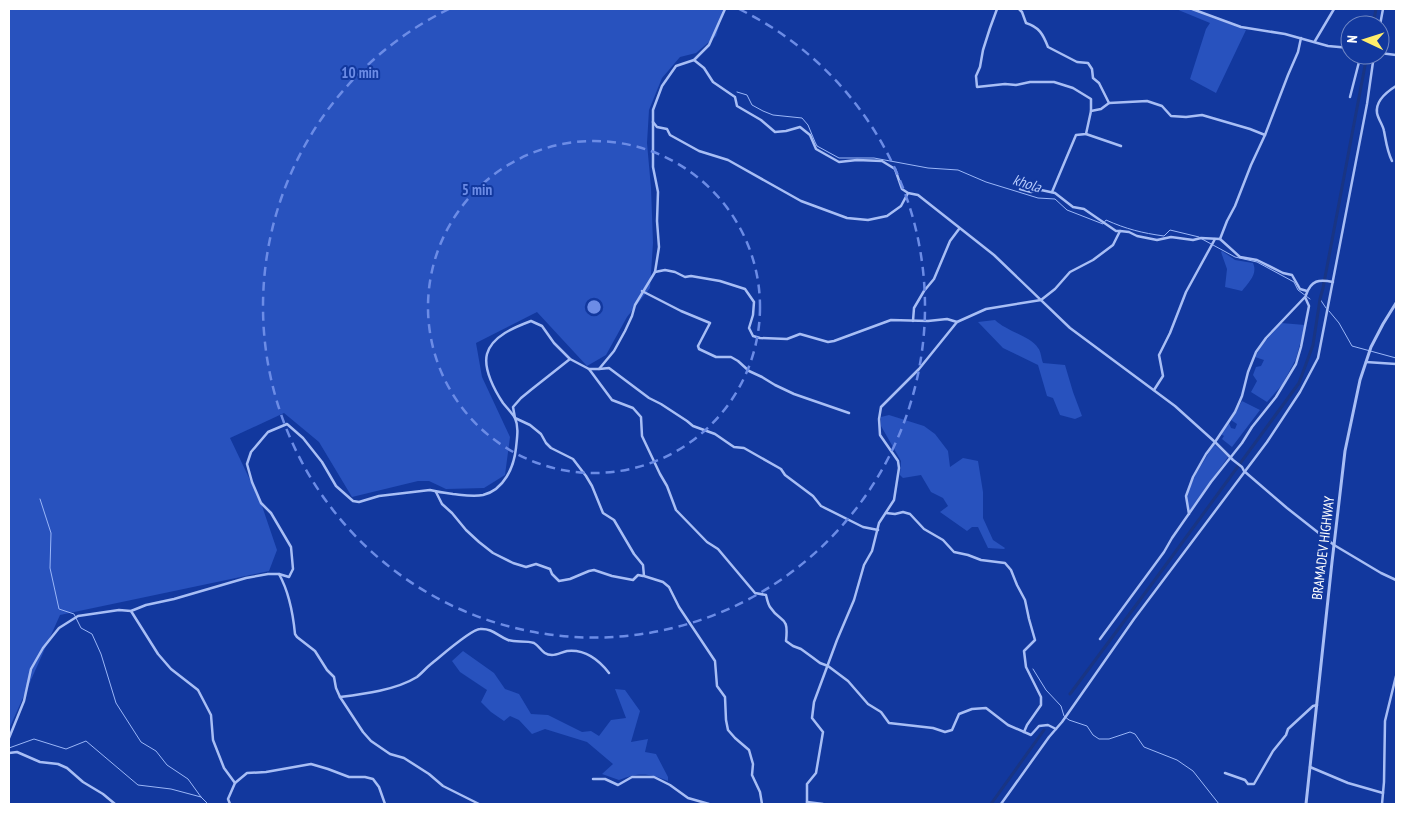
<svg xmlns="http://www.w3.org/2000/svg" width="1405" height="813" font-family="'PT Sans Narrow',sans-serif">
<style>
.green{fill:#2852be}
.lines{fill:none;stroke-linecap:round;stroke-linejoin:round}
.stream{stroke:#9ab6f8;stroke-width:1}
.canal{stroke:#193584;stroke-width:3}
.minor{stroke:#a8bef5;stroke-width:2.5}
.tertiary{stroke:#a8bef5;stroke-width:3}
.ring{fill:none;stroke:#6c8ce6;stroke-width:2.5;stroke-dasharray:9 6}
.labels{text-anchor:middle;dominant-baseline:central;stroke-width:4;stroke-linejoin:round;paint-order:stroke}
.street-label{font-size:14px;fill:#fff;stroke:#12389e}
.water-label{font-size:15px;font-style:italic;fill:#b5c9fb;stroke:#12389e}
.centre{fill:#6c8ce6;stroke:#12389e;stroke-width:2.5}
.ring-label{font-size:15px;text-anchor:middle;font-weight:bold;fill:#6c8ce6;stroke:#12389e;stroke-width:4;stroke-linejoin:round;paint-order:stroke}
</style>
<rect width="100%" height="100%" fill="#12389e"/>
<g class="green">
<polygon points="9,9 724,9 716,36 696,53 680,57 662,78 649,110 647,143 651,188 653,243 650,288 627,317 606,355 587,366 537,312 476,343 482,377 510,437 505,475 484,488 446,489 429,481 418,481 352,497 319,442 284,413 230,438 261,503 277,550 269,571 60,615 9,729"/>
<polygon points="1176,9 1188,9 1246,30 1216,93 1190,79 1206,29 1210,23"/>
<path d="M1222,251L1235,260L1253,263C1258,274 1249,282 1242,291L1225,287L1227,269L1221,252Z"/>
<path d="M995,320C1006,331 1032,337 1038,348C1041,351 1041,358 1043,363L1065,365L1073,392L1082,416L1075,419L1060,415L1053,398L1047,396L1038,365L1003,348L978,322Z"/>
<polygon points="1281,323 1305,325 1296,359 1282,385 1267,402 1251,392 1257,381 1253,375 1256,367 1261,366 1264,360 1255,357 1262,345"/>
<polygon points="1242,401 1260,410 1232,447 1222,439 1224,436 1221,434 1229,423 1231,428 1235,429 1237,424 1231,420"/>
<polygon points="889,415 924,426 935,434 948,451 950,467 963,458 978,461 983,492 983,518 993,540 1005,548 1004,549 988,548 978,527 972,527 967,531 940,512 948,506 943,498 931,492 921,475 903,478 900,475 901,461 881,426 881,417"/>
<polygon points="1214,444 1228,457 1189,512 1186,496 1196,474"/>
<path d="M463,651L494,673L505,689L519,694L531,714L548,715L582,732L591,731L599,736L611,720L626,718L615,689L625,690L640,711L631,742L648,739L645,752L656,754L668,777V781C649,773 639,772 619,780L602,774L613,764L587,742L545,729L532,734L519,720L510,716L504,721L491,712L481,702L487,690L460,672L452,661Z"/>
</g>
<g class="lines">
<g class="stream">
<path d="M737,92L747,95L752,105L763,111L773,115L802,118L808,125L815,142L817,146L839,158H874L928,168L958,170L986,182L1038,198L1055,199L1067,210L1103,224L1106,220C1126,229 1142,233 1164,236L1170,230L1199,237"/>
<polyline points="1202,239 1235,257 1257,262 1294,282 1298,290 1310,299"/>
<polyline points="1320,299 1326,308"/>
<polyline points="1329,311 1339,323 1352,346 1396,358"/>
<polyline points="40,499 51,533 50,568 59,609 74,614 81,628 92,634 101,654 116,703 141,742 156,751 167,765 188,779 201,797 208,804"/>
<polyline points="1033,669 1046,690 1061,706 1064,716 1069,720 1087,726 1093,735 1099,739 1109,739 1130,732 1135,734 1144,747 1177,760 1193,771 1219,804"/>
<polyline points="9,748 34,739 66,749 86,741 138,785 171,789 201,797"/>
</g>
<g class="canal">
<polyline points="1373,25 1376,9"/>
<polyline points="1070,694 1157,577 1299,383 1313,345 1320,299 1323,288 1367,55"/>
<polyline points="991,804 1044,730"/>
</g>
<g class="minor">
<polyline points="997,9 990,28 983,50 980,67 976,76 977,87 1005,84 1016,85 1030,82 1054,82 1073,88 1091,99 1091,111"/>
<path d="M1019,9L1022,12L1026,23C1039,27 1043,34 1048,47L1077,62L1088,63L1092,69L1093,78L1099,83L1109,103L1147,101L1162,106L1171,116L1186,117L1202,115L1250,129L1265,135"/>
<polyline points="1192,9 1241,27 1285,34 1328,46 1350,48"/>
<polyline points="1380,25 1383,9"/>
<polyline points="1315,41 1334,9"/>
<polyline points="1380,53 1396,55"/>
<polyline points="694,60 704,68 713,82 735,97 737,106 761,120 775,132 786,131 800,127 810,135 816,149 839,162 857,160 882,161 895,169 902,189 908,193 918,195 994,255 1070,328 1175,406 1215,442 1233,460 1242,467 1244,471 1287,508 1334,545 1381,573 1396,580"/>
<polyline points="1350,97 1359,62 1359,55"/>
<polyline points="653,122 657,127 667,129 670,135 699,151 728,160 801,201 847,218 868,220 887,216 901,206 908,193"/>
<polyline points="1086,134 1121,146"/>
<path d="M1392,161C1387,151 1386,141 1384,131C1383,125 1378,119 1377,113C1375,100 1388,91 1396,86"/>
<polyline points="1020,189 1031,192 1041,190 1055,193 1073,207 1084,209 1116,231 1120,231"/>
<polyline points="1052,192 1076,135 1086,134 1091,111 1101,109 1109,103"/>
<polyline points="1220,239 1240,257 1257,260 1283,273 1292,275 1300,289 1307,291"/>
<polyline points="655,272 665,270 675,272 685,277 691,276 720,281 745,289 754,302 753,315 749,328 753,336 760,338 787,339 800,334 828,342 834,341 891,320 928,321 947,319 957,322"/>
<polyline points="642,291 681,311 710,323 698,346 699,349 716,357 731,357 738,361 749,371 762,377 775,385 794,394 849,413"/>
<path d="M1306,295C1311,280 1319,279 1333,282"/>
<polyline points="913,321 914,308 924,291 934,279 950,241 959,229"/>
<polyline points="570,359 532,389 521,398 513,407 515,418 530,425 541,434 546,443 551,448 573,459 586,476 592,486 603,513 614,520 634,554 643,565 644,576 663,582 669,587 679,607 715,661 717,686 725,697 726,720 728,730 735,738 749,750 753,764 752,775 760,792 762,804"/>
<polyline points="1366,362 1396,364"/>
<path d="M589,369L612,400L633,408L641,417L642,436L660,474L667,486L676,510L707,542L718,549L755,593L766,595C767,599 768,604 770,607C781,624 789,614 786,641L793,646L801,649L812,657L820,663L828,666L848,681L868,704L881,712L889,723L933,728L945,732L952,730L959,714L972,709L986,708L1008,725L1031,735L1039,726L1048,725L1056,729"/>
<polyline points="599,369 609,368 649,398 661,404 687,421 693,426 715,434 731,445 734,447 744,448 781,469 785,475 813,496 821,506 863,527 878,530"/>
<polyline points="1154,390 1163,376 1159,355 1170,333 1186,292 1215,239"/>
<polyline points="436,492 442,504 452,513 466,530 479,542 493,553 513,563 526,567 536,564 550,569 552,574 559,581 570,579 589,571 594,570 612,576 633,580 638,575 643,576"/>
<polyline points="886,513 895,514 903,512 910,514 924,529 943,540 954,552 968,555 981,560 1005,563 1011,570 1017,585 1025,600 1029,619 1035,640 1024,651 1026,667 1041,697 1041,705 1027,725 1024,732"/>
<path d="M279,574C289,592 293,613 295,634L297,637L315,651L327,670L334,677L336,688L340,697L363,732L371,741L390,754L404,758L429,774L443,786L479,804"/>
<polyline points="131,611 158,654 171,669 198,690 211,715 213,740 224,768 235,783"/>
<polyline points="1100,639 1164,552 1172,538 1211,482 1242,443 1252,427 1276,397 1296,364 1301,347 1309,306 1305,297 1266,338 1256,352 1248,372 1242,396 1235,412 1215,442 1206,454 1193,477 1186,496 1189,514"/>
<path d="M340,697C364,694 396,690 417,677C422,673 426,668 431,664C440,657 471,629 480,629C492,628 498,636 508,640C516,643 525,640 534,643C541,647 542,655 552,655C557,655 562,652 567,651C585,649 599,660 609,673"/>
<path d="M9,738L24,701L31,669L43,648L59,628L78,616L119,610L131,611L146,605L174,599L246,578L268,574H279L289,577L293,569L291,547L271,513L261,503L252,482L247,464L251,452L268,432L287,424L303,438L322,462L336,486L353,501L359,502L379,496L430,490C438,492 445,493 453,494C463,495 473,497 483,495C504,490 514,467 516,448C517,438 519,427 515,418C512,413 507,408 503,403C495,391 483,369 487,354C492,336 515,327 531,321L542,326L554,343L570,359L589,369H599L614,351L625,331L632,316L635,305L655,272L659,247L657,221L658,192L653,167V110L662,86L676,66L694,60L709,45L725,9"/>
<polyline points="9,753 17,752 40,762 58,764 67,768 83,782 103,794 115,804"/>
<polyline points="1310,767 1348,783 1383,793"/>
<polyline points="1225,773 1245,780 1248,784 1254,784 1273,751 1286,735 1288,729 1313,706 1317,705"/>
<polyline points="593,779 605,779 618,785 632,777 654,777 670,785 688,798 709,804"/>
<polyline points="807,802 823,804"/>
<polyline points="230,804 228,799 235,783 247,773 266,772 311,764 328,769 349,777 365,777 373,779 379,787 385,804"/>
<polyline points="807,804 807,784 816,773 823,732 812,718 814,702 837,640 854,600 864,565 872,551 879,523 894,500 899,468 898,461 880,435 879,419 881,407 919,369 957,322 986,309 1041,300 1055,289 1070,272 1093,260 1113,245 1120,231 1129,232 1137,236 1157,240 1171,237 1193,240 1201,238 1220,239 1227,221 1235,206 1251,165 1265,135 1288,75 1298,52 1301,38"/>
<polyline points="1001,804 1049,737 1062,722 1134,619 1267,442 1300,392 1318,358 1367,104 1374,55"/>
<polyline points="1382,804 1384,782 1385,721 1396,676"/>
</g>
<polyline class="tertiary" points="1306,804 1332,562 1345,451 1360,380 1371,347 1383,324 1396,303"/>
</g>
<g class="ring">
<circle cx="594" cy="307" r="166"/>
<path d="M739 9A331 331 0 1 1 449 9"/>
</g>
<g class="labels">
<g class="street-label">
<text transform="translate(1323 548) rotate(-83)">BRAMADEV HIGHWAY</text>
</g>
<g class="water-label">
<text transform="translate(1027 183) rotate(17)">khola</text>
</g>
</g>
<circle cx="594" cy="307" r="8" class="centre"/>
<g class="ring-label">
<text x="360" y="78">10 min</text>
<text x="477" y="195">5 min</text>
</g>
<rect width="1405" height="813" fill="none" stroke="#ffffff" stroke-width="20"/>
<g transform="translate(1365 40) rotate(274)"><circle r="24" fill="#12389e" stroke="#7188c5"/>
<path d="M0-4L9 19L0 12L-9 19Z" fill="#ffed6b"/>
<text y="-8" font-size="14" font-weight="bold" text-anchor="middle" fill="#ffffff">N</text>
</g>
</svg>
